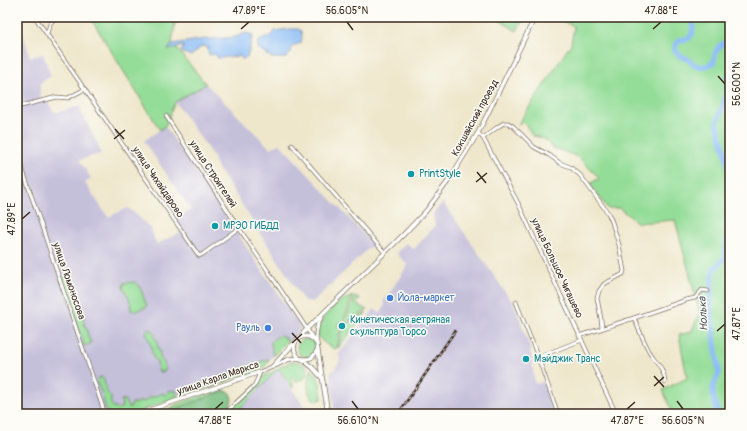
<svg xmlns="http://www.w3.org/2000/svg" width="747" height="431" font-family="Pangolin,sans-serif">
<style>
.industrial{fill:#c5c0da}
.green{fill:#94dd98;stroke:#68845b}
.forest{fill:#77bc80;stroke:#59734f}
.water{fill:#89bbf6;stroke:#62728a}
.lines{fill:none;stroke-linecap:round;stroke-linejoin:round}
.stream{stroke:#89bbf6;stroke-width:1}
.river{stroke:#89bbf6;stroke-width:5.5}
.minor-casing{stroke:#7a6c5b;stroke-width:4.5}
.major-casing{stroke:#7a6c5b;stroke-width:5}
.minor{stroke:#fff;stroke-width:3}
.major{stroke:#fff;stroke-width:3.5}
.rail-casing{stroke:#3b2a1e;stroke-width:2.5}
.rail{stroke:#fdfcf7;stroke-width:1;stroke-dasharray:3;stroke-linecap:butt}
.ticks{fill:none;stroke:#3b2a1e;stroke-width:1.5}
.culture-dot{fill:#0f9aa8;stroke:#fdfcf7;stroke-width:1.5}
.shop-dot{fill:#3f7fe0;stroke:#fdfcf7;stroke-width:1.5}
.labels{text-anchor:middle;dominant-baseline:central;stroke-width:3;stroke-linejoin:round;paint-order:stroke}
.street-label{font-size:10px;fill:#3b2a1e;stroke:#fdfcf7}
.culture-label{font-size:10px;fill:#0d838f;stroke:#fdfcf7;text-anchor:start}
.shop-label{font-size:10px;fill:#366cbe;stroke:#fdfcf7;text-anchor:start}
.water-label{font-size:11px;font-style:italic;fill:#52565f;stroke:#fdfcf7}
.neatline{fill:none;stroke:#3b2a1e;stroke-width:1.5}
.ticks-label{font-size:10px;text-anchor:middle;fill:#3b2a1e}
</style>
<rect width="100%" height="100%" fill="#fdfcf7"/>
<filter id="ink" filterUnits="userSpaceOnUse"><feTurbulence type="fractalNoise" baseFrequency=".025" numOctaves="2"/><feDisplacementMap in="SourceGraphic" scale="8" xChannelSelector="R" yChannelSelector="G"/><feConvolveMatrix kernelMatrix="1 2 1 2 8 2 1 2 1" color-interpolation-filters="sRGB"/></filter>
<filter id="wash" filterUnits="userSpaceOnUse"><feTurbulence type="fractalNoise" baseFrequency=".012" numOctaves="4" result="noise"/><feDisplacementMap in="SourceGraphic" scale="16" xChannelSelector="R" yChannelSelector="G"/><feGaussianBlur stdDeviation="0.9" result="paint"/><feColorMatrix in="noise" values="0 0 0 0 0 0 0 0 0 0 0 0 0 0 0 0 0 1.4 0 .05"/><feComposite in="paint" operator="in"/></filter>
<g filter="url(#wash)">
<rect width="100%" height="100%" fill="#efe7cc"/>
<g class="industrial">
<polygon points="17,22 22,31 30,57 43,54 51,76 40,83 40,97 49,103 53,111 58,112 80,106 82,114 98,145 101,154 79,160 91,178 85,183 108,217 128,208 139,217 151,229 155,241 157,244 183,231 175,219 191,210 144,141 165,126 301,328 261,368 116,414 17,414"/>
<polygon points="206,84 270,148 280,144 373,244 313,302 304,301 213,160 215,159 175,102"/>
<polygon points="443,202 515,306 530,348 535,384 544,382 554,414 335,414 330,374 333,370 335,371 335,368 340,361 339,360 340,358 338,355 374,309 380,313 385,305 383,302 408,265 396,253 406,243 414,249 435,226 433,213"/>
<polygon points="278,369 304,406 310,406 312,414 235,414"/>
</g>
<g class="green">
<polygon points="90,17 176,17 172,43 206,84 175,102 165,126 160,130"/>
<polygon points="494,17 524,17 517,31"/>
<polygon points="556,17 730,17 730,414 673,414 663,390 687,378 679,335 691,332 700,313 675,220 638,223 619,208 608,209 590,184 599,178 578,157 551,147 548,142 542,138 533,136 524,122 518,124 571,44 574,27"/>
<polygon points="67,276 74,289 75,297 79,304 79,308 84,319 84,324 87,329 88,336 91,342 90,344 84,346 83,343 83,339 81,336 78,328 77,323 74,316 74,313 71,306 69,298 62,279 63,277"/>
<path d="M135,282C143,288 142,297 147,305L145,308C139,308 137,313 131,310C131,301 128,295 123,288L124,283Z"/>
<path d="M353,296L343,321L339,322L338,324V328L340,329L337,348L334,349C330,346 321,342 319,337C314,325 331,307 341,301C344,299 349,298 353,296Z"/>
<polygon points="355,297 357,297 360,298 356,304 367,310 345,323 344,322"/>
<polygon points="367,312 338,348 342,330 346,328 346,324"/>
<path d="M151,329L155,334L154,337L157,340L158,348L160,352L159,354L161,356L160,358C164,361 166,367 165,371L162,372H159C158,370 157,364 157,362L153,357V354L152,353L151,350L152,349L146,333L147,330Z"/>
<polygon points="280,335 284,337 288,341 273,356 271,342 275,338"/>
<circle cx="306" cy="348" r="9"/>
<path d="M269,359C264,372 255,373 242,377L240,374L241,368Z"/>
<path d="M290,362C296,362 301,362 306,366C309,377 305,379 296,381L293,377L290,379L293,383V388L278,368Z"/>
<polygon points="278,369 235,414 226,414 256,387 264,376"/>
<path d="M311,369C321,378 320,384 322,397V399C311,404 307,391 308,382C308,377 311,374 311,369Z"/>
<path d="M237,370L239,376C235,379 229,379 226,382L203,390L199,389C196,392 191,394 187,394L185,396H182L180,394L182,391L186,389L196,386L202,383L212,381L222,376H225L232,374V371Z"/>
<path d="M102,377C107,383 104,391 111,397V403L113,407L118,409L122,407L121,400H125L127,405L129,407H131L132,403H138L140,401L142,402L145,401L147,399L163,393L164,395L166,394L169,391H171L173,390L176,391L177,397C171,401 164,403 157,405C150,407 143,411 136,413C127,415 114,416 106,411L102,394L97,383L98,378Z"/>
<polygon points="220,389 223,389 230,393 232,399 229,407 221,414 149,414 170,409 175,405"/>
</g>
<polygon class="forest" points="223,391 230,393 232,399 231,404 218,414 161,414"/>
<g class="water">
<path d="M290,29H298L301,31L302,37L301,43L295,45L291,48V53L286,58H272L258,48V42C264,38 271,37 275,31Z"/>
<polygon points="245,33 253,35 247,58 242,59 240,56 218,58 215,54 209,55 207,47 202,46 191,56 181,52 184,46 168,50 172,44 206,39 212,39 236,37"/>
</g>
<g class="lines">
<polyline class="stream" points="725,258 730,262"/>
<g class="river">
<path d="M691,17L693,27L692,34L688,39L679,40L675,46V50L681,57L686,58L694,65L704,67L713,63C716,54 715,45 726,43L730,46"/>
<polyline points="730,72 728,77 727,93 717,123 730,171"/>
<polyline points="718,414 713,396 713,387 719,373 710,306 712,279 714,269 725,258 730,216"/>
</g>
</g>
</g>
<g filter="url(#ink)">
<g class="lines">
<defs>
<g id="minor">
<polyline points="35,17 199,256 203,254 239,228"/>
<polyline points="47,33 50,24 55,17"/>
<polyline points="17,107 57,97 68,98 85,89"/>
<polyline points="166,116 239,228 313,338"/>
<polyline points="478,133 483,138 518,203 616,414"/>
<polyline points="483,138 499,126 504,123 508,123 513,126 534,147 549,155 560,163 570,167 580,175 608,213 612,222 619,245 624,271 623,274 604,284 599,291 597,298 601,319 602,328"/>
<polyline points="292,145 385,253"/>
<polyline points="17,153 105,414"/>
<polyline points="516,302 538,357 558,414"/>
<path d="M634,318C639,329 643,340 649,351C655,361 665,369 665,382"/>
<polyline points="579,336 634,318 686,300 695,298 702,290 708,291"/>
<polyline points="538,357 582,340"/>
<polyline points="224,414 254,386 257,380 260,372"/>
</g>
<g id="major">
<path d="M322,316C317,323 316,329 316,338L328,414"/>
<path d="M299,338C306,335 312,336 316,343"/>
<path d="M295,343C293,349 295,353 299,358"/>
<polyline points="302,359 313,368 321,377"/>
<path d="M272,367C278,365 283,361 290,359C301,356 311,365 317,350"/>
<polyline points="138,414 260,372 272,367 307,329 403,235 426,211 449,180 478,133 496,97 535,17"/>
</g>
</defs>
<use href="#minor" class="minor-casing"/>
<use href="#major" class="major-casing"/>
<use href="#minor" class="minor"/>
<use href="#major" class="major"/>
<defs>
<polyline id="rail" points="398,414 455,331"/>
</defs>
<use href="#rail" class="rail-casing"/>
<use href="#rail" class="rail"/>
</g>
</g>
<path class="ticks" d="M347,22L353,30M241,29L249,22M653,29L661,22M718,76L725,84M115,129L124,139M114,139L125,130M477,172L486,183M476,182L487,173M22,219L30,212M717,331L725,324M292,333L301,343M292,343L302,334M654,376L664,387M654,386L664,377M352,401L358,409M677,401L683,409M215,409L223,402M627,409L635,402"/>
<g class="culture-dot">
<circle cx="411" cy="174" r="4"/>
<circle cx="215" cy="226" r="4"/>
<circle cx="342" cy="326" r="4"/>
<circle cx="526" cy="359" r="4"/>
</g>
<g class="shop-dot">
<circle cx="390" cy="298" r="4"/>
<circle cx="268" cy="328" r="4"/>
</g>
<g class="labels">
<g class="street-label">
<text transform="translate(475 118) rotate(-61)">Кокшайский проезд</text>
<text transform="translate(213 174) rotate(57)">улица Строителей</text>
<text transform="translate(158 182) rotate(56)">улица Чихайдарово</text>
<text transform="translate(557 268) rotate(65)">улица Большое Чигашево</text>
<text transform="translate(69 281) rotate(71)">улица Ломоносова</text>
<text transform="translate(218 378) rotate(-19)">улица Карла Маркса</text>
</g>
<g class="culture-label">
<text x="419" y="174">PrintStyle</text>
<text x="223" y="226">МРЭО ГИБДД</text>
<text x="350" y="320">Кинетическая ветряная<tspan x="350" dy="12">скульптура Торсо</tspan></text>
<text x="534" y="359">Мэйджик Транс</text>
</g>
<g class="shop-label">
<text x="398" y="298">Йола-маркет</text>
<text x="260" y="328" text-anchor="end">Рауль</text>
</g>
<g class="water-label">
<text transform="translate(703 314) rotate(-93)">Нолька</text>
</g>
</g>
<rect width="747" height="431" fill="none" stroke="#fdfcf7" stroke-width="44"/>
<rect x="22" y="22" width="703" height="387" class="neatline"/>
<g class="ticks-label">
<text x="249" y="14">47.89°E</text>
<text x="347" y="14">56.605°N</text>
<text x="661" y="14">47.88°E</text>
<text transform="translate(736 84) rotate(-90)" y="4">56.600°N</text>
<text transform="translate(11 219) rotate(-90)" y="4">47.89°E</text>
<text transform="translate(736 324) rotate(-90)" y="4">47.87°E</text>
<text x="215" y="424">47.88°E</text>
<text x="358" y="424">56.610°N</text>
<text x="627" y="424">47.87°E</text>
<text x="683" y="424">56.605°N</text>
</g>
</svg>
